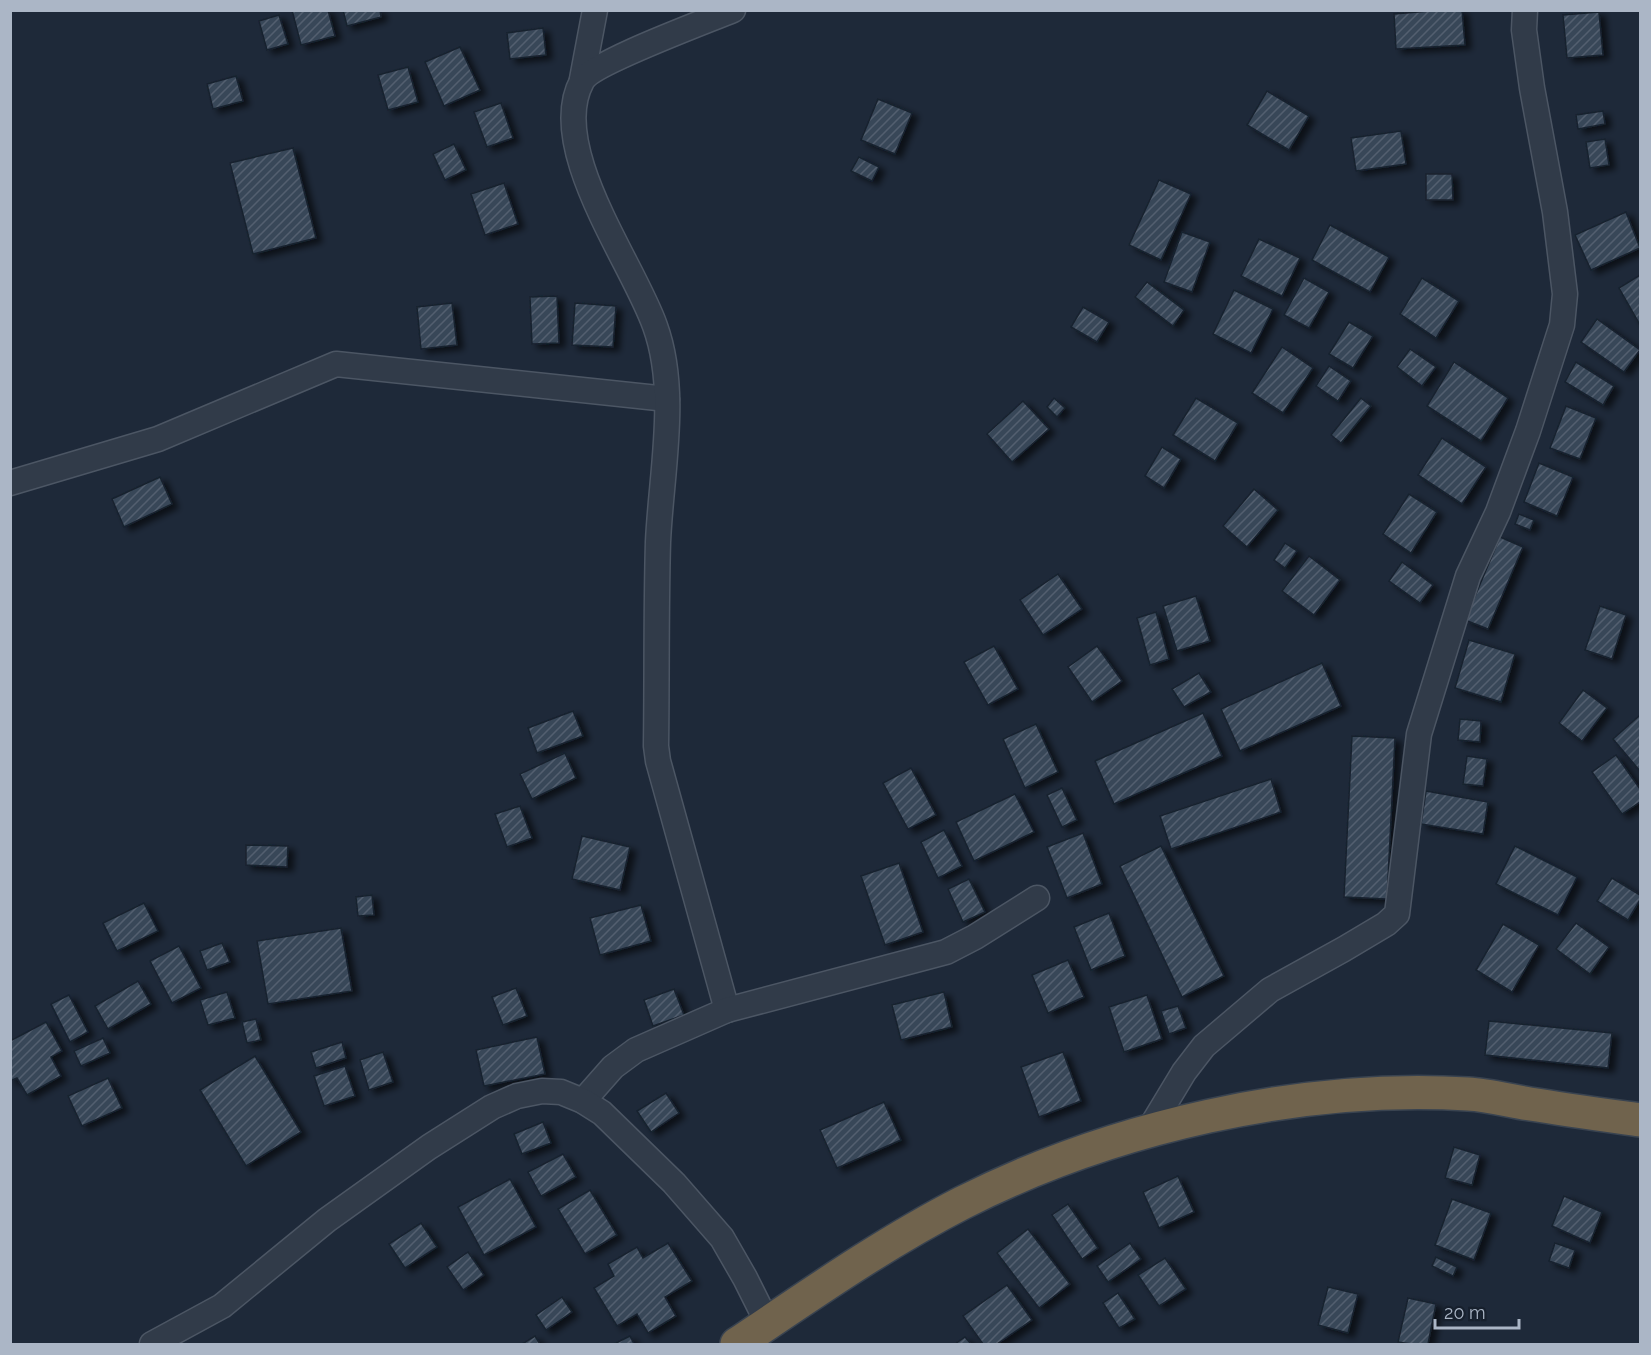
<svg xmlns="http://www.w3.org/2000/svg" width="1651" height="1355" font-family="Raleway,sans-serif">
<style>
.building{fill:url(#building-hatch);stroke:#19222f;stroke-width:1.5;filter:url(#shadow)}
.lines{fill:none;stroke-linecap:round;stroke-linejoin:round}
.street-casing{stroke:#4c5664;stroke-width:27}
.highway-casing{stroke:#394350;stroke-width:36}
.street{stroke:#313b49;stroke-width:24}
.highway{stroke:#70634d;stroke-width:33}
</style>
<defs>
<pattern id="building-hatch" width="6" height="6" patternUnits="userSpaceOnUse" patternTransform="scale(1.5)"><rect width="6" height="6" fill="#394759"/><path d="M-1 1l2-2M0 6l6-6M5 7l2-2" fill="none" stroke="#535f6f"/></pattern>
<filter id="shadow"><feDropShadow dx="6" dy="4" stdDeviation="3" flood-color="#0009"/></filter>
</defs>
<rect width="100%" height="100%" fill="#1e2939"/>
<g class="building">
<polygon points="292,10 328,10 335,36 301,45"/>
<polygon points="343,10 380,10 381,17 347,26"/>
<polygon points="1442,10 1462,10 1465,45 1396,49 1394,14"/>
<polygon points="1599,12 1603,55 1567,58 1563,15"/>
<polygon points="279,15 288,44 267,50 259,21"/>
<polygon points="543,28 546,55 510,59 507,33"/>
<polygon points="460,47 480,90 444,106 425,62"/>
<polygon points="408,67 418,102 388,110 378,75"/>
<polygon points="236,76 243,101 213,109 207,84"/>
<polygon points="1267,91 1309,116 1289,150 1247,125"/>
<polygon points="878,99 912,113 895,154 861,140"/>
<polygon points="501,103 513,138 487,147 474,112"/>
<polygon points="1603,111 1605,124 1578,129 1576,115"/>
<polygon points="1401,131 1406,164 1356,171 1351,138"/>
<polygon points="1605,139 1609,165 1590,168 1586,142"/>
<polygon points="454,144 466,170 445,180 433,154"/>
<polygon points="293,148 316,238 253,254 230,163"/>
<polygon points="859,157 879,167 872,181 851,171"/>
<polygon points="1426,174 1452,174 1453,200 1426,200"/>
<polygon points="1159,180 1191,194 1161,260 1129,245"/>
<polygon points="504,183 518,224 485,235 471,194"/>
<polygon points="1626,212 1640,248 1591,270 1575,235"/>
<polygon points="1330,225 1389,257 1370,292 1312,260"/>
<polygon points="1182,232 1210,242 1192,292 1164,282"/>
<polygon points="1259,239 1300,258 1282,296 1241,276"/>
<polygon points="1640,275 1640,322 1639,323 1619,288"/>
<polygon points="1304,278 1329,292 1309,328 1284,315"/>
<polygon points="1422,278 1459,301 1436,338 1400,314"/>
<polygon points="1147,282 1184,310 1173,326 1135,297"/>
<polygon points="1234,290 1273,309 1251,353 1213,334"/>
<polygon points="557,296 559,343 532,344 530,297"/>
<polygon points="452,303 457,345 421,349 417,307"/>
<polygon points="575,303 616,306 613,347 572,345"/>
<polygon points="1083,307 1109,322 1097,342 1071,327"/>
<polygon points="1597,319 1640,350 1624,372 1581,342"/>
<polygon points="1349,322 1373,336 1353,368 1329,354"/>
<polygon points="1282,347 1313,368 1283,413 1252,393"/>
<polygon points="1410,349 1436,367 1422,386 1397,367"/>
<polygon points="1454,362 1508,398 1481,441 1427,406"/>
<polygon points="1576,362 1614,386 1603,405 1565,382"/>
<polygon points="1329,366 1351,381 1338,401 1316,386"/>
<polygon points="1054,398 1065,408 1057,417 1047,407"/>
<polygon points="1196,398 1238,423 1215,461 1173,435"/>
<polygon points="1361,398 1371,406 1341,443 1331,435"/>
<polygon points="1023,401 1049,429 1012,462 987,434"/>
<polygon points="1566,406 1596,418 1580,459 1550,448"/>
<polygon points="1442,438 1486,467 1462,504 1418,475"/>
<polygon points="1162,447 1181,459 1164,488 1145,476"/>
<polygon points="1539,463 1573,477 1557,516 1524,502"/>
<polygon points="160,477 172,504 124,527 112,499"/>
<polygon points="1254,489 1278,510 1247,547 1223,526"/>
<polygon points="1409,494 1437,512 1411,553 1383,534"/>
<polygon points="1519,514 1534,520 1530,530 1515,524"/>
<polygon points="1500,537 1523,547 1488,629 1465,620"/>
<polygon points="1285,543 1297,551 1285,568 1274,560"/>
<polygon points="1309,556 1340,580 1314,615 1282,591"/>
<polygon points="1402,562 1433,585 1420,603 1389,581"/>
<polygon points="1058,574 1082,609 1043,635 1020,600"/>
<polygon points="1196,596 1210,641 1177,651 1163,606"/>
<polygon points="1600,606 1626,615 1612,659 1585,650"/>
<polygon points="1156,612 1169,659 1150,665 1137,618"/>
<polygon points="1469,640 1515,654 1501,702 1455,688"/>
<polygon points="994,646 1018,689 988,705 964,662"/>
<polygon points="1097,646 1122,681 1092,702 1068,667"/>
<polygon points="1322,663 1341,706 1240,751 1221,709"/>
<polygon points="1199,673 1211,692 1184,707 1172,689"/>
<polygon points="1583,690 1607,708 1582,741 1559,723"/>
<polygon points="573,711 583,736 537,753 528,728"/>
<polygon points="1203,713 1222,756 1114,804 1095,761"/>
<polygon points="1639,716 1640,717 1640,771 1613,739"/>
<polygon points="1460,719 1481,721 1480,742 1458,740"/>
<polygon points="1036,724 1058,772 1025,788 1003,739"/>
<polygon points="1352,736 1395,738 1387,899 1344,897"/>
<polygon points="565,753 576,778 532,799 520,774"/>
<polygon points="1616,755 1640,789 1640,802 1622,814 1592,772"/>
<polygon points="1467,756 1487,759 1483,786 1463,784"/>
<polygon points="911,768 936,815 908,829 883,783"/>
<polygon points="1271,779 1281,812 1171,849 1160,816"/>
<polygon points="1062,788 1077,820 1062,827 1047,795"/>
<polygon points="1426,791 1488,802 1483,834 1421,824"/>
<polygon points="1015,794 1034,832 974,861 956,822"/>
<polygon points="520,806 532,838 507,847 495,814"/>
<polygon points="944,830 962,866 938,878 921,842"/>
<polygon points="1083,833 1102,884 1067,898 1047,847"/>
<polygon points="582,836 630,847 620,890 572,879"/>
<polygon points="246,845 288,846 287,867 246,865"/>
<polygon points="1161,846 1224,976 1182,997 1120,866"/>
<polygon points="1515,846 1577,877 1558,915 1496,884"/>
<polygon points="899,863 923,932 885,945 861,876"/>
<polygon points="1612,878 1640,895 1640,900 1628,920 1597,901"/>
<polygon points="969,879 985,912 963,922 948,889"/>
<polygon points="372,895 374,915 358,916 356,897"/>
<polygon points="144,903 158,931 117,951 103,923"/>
<polygon points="641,905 651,941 600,955 590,918"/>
<polygon points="1109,913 1125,956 1091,970 1074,927"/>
<polygon points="1576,923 1609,947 1590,974 1556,949"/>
<polygon points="1503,924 1539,945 1512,992 1476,970"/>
<polygon points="341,928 352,991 268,1004 257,941"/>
<polygon points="222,943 230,962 207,970 200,951"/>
<polygon points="179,946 201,988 172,1003 150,961"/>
<polygon points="1068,960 1084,997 1048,1013 1032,975"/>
<polygon points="138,981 151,1004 108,1029 95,1006"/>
<polygon points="516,988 527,1016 503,1025 492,997"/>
<polygon points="674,989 684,1015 653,1026 644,1000"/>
<polygon points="227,992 235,1018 208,1025 200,1000"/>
<polygon points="944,992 952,1027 901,1040 892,1005"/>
<polygon points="69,995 88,1032 70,1042 51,1004"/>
<polygon points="1147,995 1162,1039 1124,1052 1109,1007"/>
<polygon points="1178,1006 1186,1028 1169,1034 1161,1011"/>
<polygon points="256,1019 261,1040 247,1043 242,1022"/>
<polygon points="1489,1021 1612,1033 1608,1068 1485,1055"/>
<polygon points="46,1022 62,1051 51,1057 61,1076 27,1095 17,1078 10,1081 10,1041"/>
<polygon points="537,1037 545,1074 484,1086 476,1050"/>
<polygon points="103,1038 110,1053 81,1066 74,1051"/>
<polygon points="342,1042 346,1058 316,1068 311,1052"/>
<polygon points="383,1052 393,1082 369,1090 360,1060"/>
<polygon points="1063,1052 1081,1101 1039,1117 1021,1067"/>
<polygon points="255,1056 301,1132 246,1166 200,1090"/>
<polygon points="345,1066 355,1096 324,1106 314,1076"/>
<polygon points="108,1078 122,1108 82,1126 68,1096"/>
<polygon points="666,1093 679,1113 651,1132 637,1111"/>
<polygon points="884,1102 901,1140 837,1168 820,1130"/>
<polygon points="543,1122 551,1143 522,1154 514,1134"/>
<polygon points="1454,1147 1480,1155 1472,1185 1445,1178"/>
<polygon points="563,1154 576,1177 541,1196 528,1172"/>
<polygon points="1178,1176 1194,1212 1159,1228 1143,1192"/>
<polygon points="510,1179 536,1227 484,1255 458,1207"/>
<polygon points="590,1190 617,1235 585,1254 558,1209"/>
<polygon points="1564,1196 1602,1212 1590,1243 1552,1226"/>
<polygon points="1452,1199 1491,1213 1474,1260 1435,1245"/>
<polygon points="1068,1204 1098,1248 1082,1259 1052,1215"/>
<polygon points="421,1223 437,1247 405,1268 389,1244"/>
<polygon points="1028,1229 1070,1284 1039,1308 997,1253"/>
<polygon points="668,1243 692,1281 665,1297 676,1316 648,1333 637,1314 617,1326 594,1288 614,1276 608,1264 637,1247 643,1258"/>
<polygon points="1130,1243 1141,1259 1108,1282 1097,1266"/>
<polygon points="1555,1243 1575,1250 1569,1268 1549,1261"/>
<polygon points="468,1252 484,1275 463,1290 447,1267"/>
<polygon points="1436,1257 1457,1267 1453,1276 1432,1266"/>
<polygon points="1165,1258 1186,1289 1159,1306 1138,1275"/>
<polygon points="1007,1285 1032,1320 997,1344 983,1344 963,1316"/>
<polygon points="1328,1287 1358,1294 1348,1333 1318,1325"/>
<polygon points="1118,1293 1135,1319 1119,1328 1103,1303"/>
<polygon points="562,1297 572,1312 546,1330 536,1315"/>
<polygon points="1408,1298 1436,1304 1428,1344 1411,1344 1398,1342"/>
<polygon points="535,1336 540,1344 522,1344"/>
<polygon points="630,1336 634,1344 614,1344"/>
<polygon points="965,1337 971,1344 955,1344"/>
</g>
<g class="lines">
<defs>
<g id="street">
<polyline points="582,79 595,10"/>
<polyline points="10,483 158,439 336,364 667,399"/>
<path d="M727,1010L658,761L656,746C657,678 656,610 658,542C661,473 679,392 655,326C633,263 546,147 582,81C592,63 707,21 733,10"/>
<polyline points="583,1101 613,1067 636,1050 727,1010 946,952 975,937 1037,898"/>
<polyline points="1149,1130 1184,1072 1204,1046 1270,990 1344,949 1386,924 1397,914 1419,734 1468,576 1498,512 1528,431 1562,325 1565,294 1555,212 1532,88 1524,30 1525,10"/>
<polyline points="152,1344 222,1306 327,1220 429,1147 492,1107 517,1096 542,1091 561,1092 583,1101 602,1113 674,1183 722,1238 745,1278 768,1324"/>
</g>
<path id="highway" d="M737,1344C810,1295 884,1243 962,1203C1112,1127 1300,1084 1468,1094C1489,1095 1510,1101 1530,1104C1567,1110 1604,1115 1640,1120"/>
</defs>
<use href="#street" class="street-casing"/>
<use href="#highway" class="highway-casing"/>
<use href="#street" class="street"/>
<use href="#highway" class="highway"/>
</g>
<rect width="1651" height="1355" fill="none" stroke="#abb6c6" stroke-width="24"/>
<path d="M1435 1319v9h84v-9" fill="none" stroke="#abb6c6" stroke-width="3"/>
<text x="1444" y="1319" font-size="18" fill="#abb6c6" stroke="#17202d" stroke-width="4.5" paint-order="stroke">20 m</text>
</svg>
